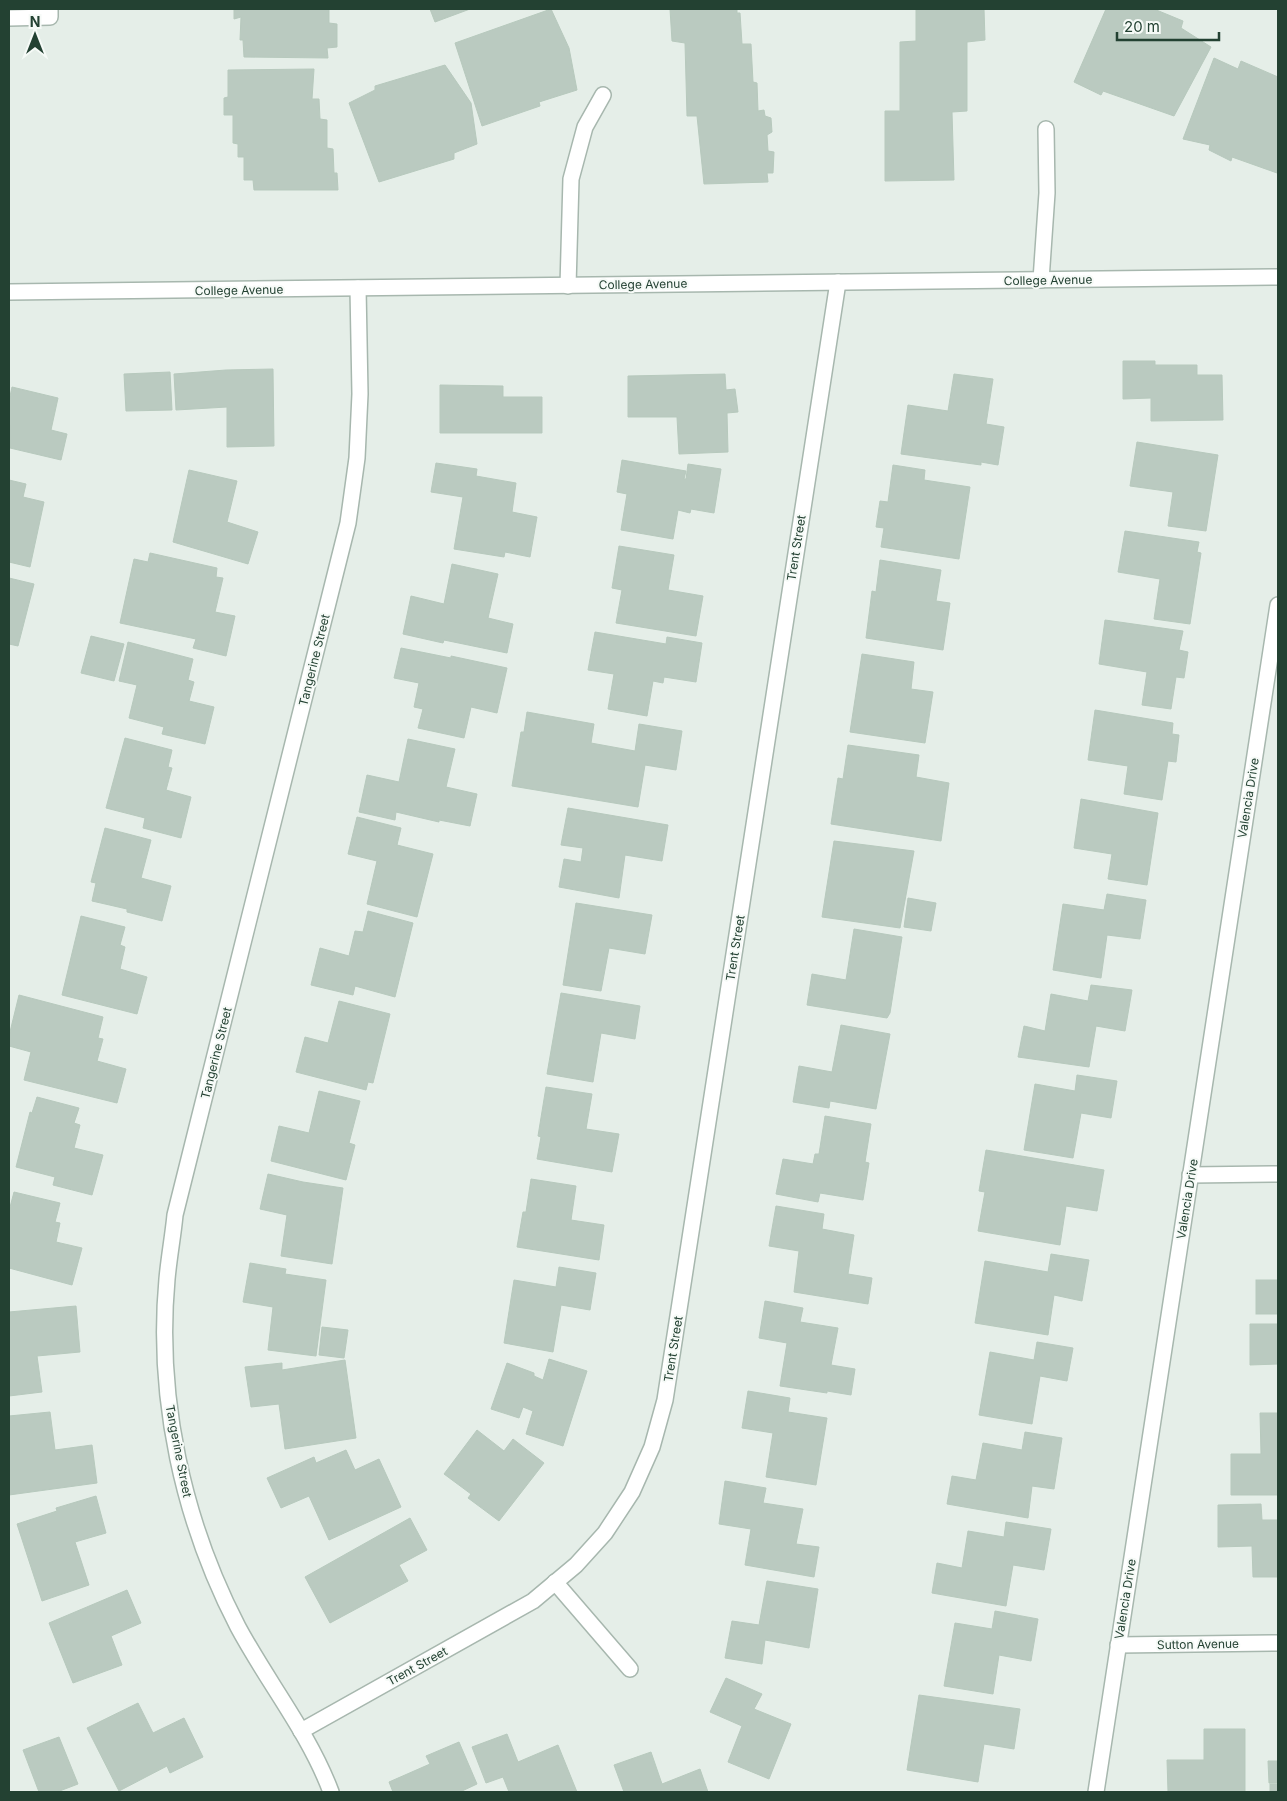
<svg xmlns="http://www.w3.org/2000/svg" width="1287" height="1801" font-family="Inter,sans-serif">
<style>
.building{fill:#bacac0;stroke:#b7c9bd}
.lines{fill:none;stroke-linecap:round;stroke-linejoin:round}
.service-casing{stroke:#a7b7ae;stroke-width:18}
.minor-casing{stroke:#a7b7ae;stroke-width:18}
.tertiary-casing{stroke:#a7b7ae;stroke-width:18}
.service{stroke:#fff;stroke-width:15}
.minor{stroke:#fff;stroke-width:15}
.tertiary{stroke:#fff;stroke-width:15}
.labels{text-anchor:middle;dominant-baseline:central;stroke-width:4;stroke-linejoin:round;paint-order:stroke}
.street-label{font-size:12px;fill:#234132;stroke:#f6faf7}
</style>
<rect width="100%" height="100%" fill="#e5eee8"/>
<g class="building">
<polygon points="234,9 329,9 329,23 337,24 337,47 327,48 328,58 244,57 243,40 240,40 241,17 234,19"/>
<polygon points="430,9 470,9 435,22"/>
<polygon points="551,9 569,48 577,90 539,102 540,106 482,126 455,43"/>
<polygon points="670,9 737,9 737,13 740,13 742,44 751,44 753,82 757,83 758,111 764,110 765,116 771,118 772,132 767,135 768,151 774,152 773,173 767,173 768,182 704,184 697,116 687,116 685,43 672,41"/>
<polygon points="916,9 984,9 985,40 967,42 967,111 952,112 954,180 885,181 885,111 900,111 900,42 916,41"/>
<polygon points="1106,9 1154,9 1183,21 1181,28 1211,47 1174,116 1103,91 1101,95 1074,82"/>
<polygon points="1214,58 1238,69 1241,61 1278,77 1278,170 1277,173 1232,157 1231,161 1209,150 1210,145 1183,139"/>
<polygon points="445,65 471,103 477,144 454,153 454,159 379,182 349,103 375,90 375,86"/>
<polygon points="314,69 312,99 319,99 320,119 327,120 327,148 333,149 334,173 337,173 338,190 254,190 253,180 244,180 244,157 238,157 238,144 233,143 233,115 224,115 224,98 228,97 228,70"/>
<polygon points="1123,361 1155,361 1155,365 1197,365 1197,375 1222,375 1223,420 1151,421 1151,398 1123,399"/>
<polygon points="273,369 274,446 227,447 227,407 176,410 174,374 226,370"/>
<polygon points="170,372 172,410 126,411 124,374"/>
<polygon points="725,374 726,390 735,389 738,412 727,413 728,452 679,454 677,417 628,417 628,376"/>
<polygon points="954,374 993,379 986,424 1004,427 998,465 981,462 981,465 901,454 908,405 948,411"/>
<polygon points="440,385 503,386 503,397 542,397 542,433 440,433"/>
<polygon points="12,387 58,398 51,430 67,434 61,460 10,448 9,401"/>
<polygon points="1137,442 1218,455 1206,531 1168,526 1173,492 1130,486"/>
<polygon points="622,460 686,471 684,479 686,479 688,464 721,469 714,513 691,509 690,513 678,510 673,539 621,530 627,494 617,492"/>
<polygon points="436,463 477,469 476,476 516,483 512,512 537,517 530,557 505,552 504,557 454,549 463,497 431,492"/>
<polygon points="893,465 925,470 924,480 970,487 959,559 881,547 884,528 876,527 880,501 888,502"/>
<polygon points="189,470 237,481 227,522 258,532 248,564 173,542"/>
<polygon points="9,480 26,484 23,497 44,502 30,567 9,562"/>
<polygon points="1125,531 1199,542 1197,552 1201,553 1190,624 1154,619 1160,579 1118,572"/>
<polygon points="619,546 674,555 668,590 703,596 696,636 616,623 622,590 612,588"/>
<polygon points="150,553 217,568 216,577 223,578 215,612 235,616 226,656 193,648 196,639 120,623 134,559 148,562"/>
<polygon points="880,560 941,570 936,601 950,603 943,650 866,638 872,591 876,592"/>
<polygon points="452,564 498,574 488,618 513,624 507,653 444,640 443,643 403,634 411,596 444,604"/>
<polygon points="9,578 34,584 18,646 9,644"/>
<polygon points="1105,620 1183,631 1179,650 1188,652 1184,678 1176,677 1171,709 1142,705 1147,672 1099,664"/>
<polygon points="595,632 666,644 667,637 702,643 696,682 664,677 663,683 653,681 647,716 608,709 614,674 588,670"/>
<polygon points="91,636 124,644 114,681 81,673"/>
<polygon points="128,642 193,659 188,680 194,682 189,701 214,707 205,744 162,734 164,727 129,718 137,685 119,681"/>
<polygon points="401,648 451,658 451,656 507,668 497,713 471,707 464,738 418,728 423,709 414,707 419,683 394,678"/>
<polygon points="862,654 914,662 911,689 933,692 925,743 850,732"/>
<polygon points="1095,710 1173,723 1172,734 1179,735 1176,762 1168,761 1162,800 1124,794 1128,766 1088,760"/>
<polygon points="527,712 594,724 591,743 635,751 639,724 682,731 676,770 645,765 638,807 512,786 521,732 524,732"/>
<polygon points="125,738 172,750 168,767 172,768 166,790 191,797 181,838 143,828 145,818 106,808"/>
<polygon points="408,739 455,749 446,787 477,794 470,826 439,820 439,822 396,812 395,820 359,812 367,775 399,782"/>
<polygon points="848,745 919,755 916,777 949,783 941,841 831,824 838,778 843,779"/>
<polygon points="1081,799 1158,813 1147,885 1108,879 1112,854 1074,848"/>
<polygon points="568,808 668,825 662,861 625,855 619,898 559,887 564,859 581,862 583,848 561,845"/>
<polygon points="357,817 401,828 397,845 433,854 417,917 367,904 377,861 348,854"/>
<polygon points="105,828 151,840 141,878 171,886 162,921 127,912 127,909 92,901 96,883 91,882"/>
<polygon points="834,841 914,851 900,928 822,917"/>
<polygon points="1107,894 1146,900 1140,939 1107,935 1101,978 1053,970 1063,904 1104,910"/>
<polygon points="908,898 936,903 931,931 904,927"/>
<polygon points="576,903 652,915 645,954 609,948 601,991 563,985"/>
<polygon points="368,911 413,923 395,997 355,986 353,995 311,985 320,948 349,956 355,931 363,932"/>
<polygon points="81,916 125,927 120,945 125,947 120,969 147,977 137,1014 62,995"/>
<polygon points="854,929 902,937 890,1013 887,1018 807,1005 812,974 846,980"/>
<polygon points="1091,985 1132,990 1125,1031 1096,1026 1089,1067 1018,1057 1024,1026 1045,1031 1051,994 1088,1001"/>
<polygon points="561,993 640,1006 635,1039 601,1033 593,1082 547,1074"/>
<polygon points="19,995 103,1017 98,1038 103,1039 97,1061 126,1069 117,1103 24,1080 31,1052 9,1046 9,1036"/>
<polygon points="339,1001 390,1014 373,1083 368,1082 366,1090 296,1072 305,1037 328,1043"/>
<polygon points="841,1025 890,1034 876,1109 830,1101 829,1108 793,1102 799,1066 832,1072"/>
<polygon points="1077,1075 1117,1081 1111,1118 1081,1113 1073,1158 1024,1150 1035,1084 1075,1091"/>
<polygon points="546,1087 592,1094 586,1129 619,1134 612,1172 537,1159 541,1137 538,1136"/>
<polygon points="319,1091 360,1101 349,1143 355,1145 346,1180 271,1161 279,1126 309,1133"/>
<polygon points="37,1097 79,1108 74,1123 80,1125 74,1148 103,1155 92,1195 53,1185 55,1177 16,1167 30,1112 32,1113"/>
<polygon points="825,1116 871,1124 865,1162 869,1163 863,1200 820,1193 818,1202 776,1194 783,1159 813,1164 815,1154 819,1154"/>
<polygon points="986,1150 1104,1170 1097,1211 1066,1206 1060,1245 978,1231 985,1192 979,1191"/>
<polygon points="268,1174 303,1182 343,1188 332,1264 281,1256 287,1215 260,1209"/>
<polygon points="531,1179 576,1186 571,1220 604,1225 599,1260 517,1247 523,1212 526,1212"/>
<polygon points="14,1192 60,1203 55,1222 60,1223 56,1242 82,1248 72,1285 9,1268 9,1211"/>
<polygon points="776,1206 824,1214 822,1229 854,1235 848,1274 872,1278 868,1304 794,1292 799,1251 769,1246"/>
<polygon points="1051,1254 1089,1260 1082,1301 1054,1295 1048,1335 975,1323 985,1261 1048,1272"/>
<polygon points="250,1263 286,1269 285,1274 326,1280 316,1356 268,1350 273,1307 243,1302"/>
<polygon points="559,1267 596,1273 590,1310 561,1305 553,1352 504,1343 514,1280 556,1287"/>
<rect x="1256" y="1280" width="22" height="34"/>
<polygon points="765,1301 803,1308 800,1322 838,1328 831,1365 855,1369 851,1395 827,1391 827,1393 780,1386 787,1343 759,1338"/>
<polygon points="76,1306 80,1352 37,1356 42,1392 9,1396 9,1312"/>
<polygon points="1250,1324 1278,1324 1278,1364 1250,1365"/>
<polygon points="322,1327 348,1330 344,1358 319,1355"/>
<polygon points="1037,1342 1073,1348 1067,1381 1040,1376 1032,1424 979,1415 990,1352 1034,1360"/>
<polygon points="549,1359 587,1371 563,1446 526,1434 533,1411 523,1407 519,1418 491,1409 507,1363 534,1373 534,1376 543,1380"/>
<polygon points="345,1360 356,1438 285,1449 279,1404 251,1407 245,1367 282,1363 282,1370"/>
<polygon points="748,1391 790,1398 788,1412 827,1418 816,1485 766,1477 773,1433 742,1428"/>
<polygon points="50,1412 55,1450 92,1445 97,1483 9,1495 9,1416"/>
<polygon points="1260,1413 1278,1413 1278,1495 1231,1495 1231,1454 1261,1454"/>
<polygon points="477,1430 504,1451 513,1439 544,1463 499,1521 468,1498 471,1494 444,1474"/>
<polygon points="1025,1432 1062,1438 1054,1489 1032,1486 1028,1518 947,1504 952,1476 976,1480 983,1443 1022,1450"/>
<polygon points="346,1450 355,1470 379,1459 401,1507 329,1540 309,1496 281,1508 267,1478 314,1457 316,1463"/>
<polygon points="725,1481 766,1488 763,1503 803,1509 796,1544 819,1547 814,1577 745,1565 751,1529 719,1524"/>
<polygon points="96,1496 106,1533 75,1542 89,1585 42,1601 17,1524 57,1511 56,1508"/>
<polygon points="1261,1504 1262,1520 1278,1520 1278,1577 1253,1577 1252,1546 1218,1547 1218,1505"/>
<polygon points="410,1518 427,1550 399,1565 408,1581 330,1623 305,1577"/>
<polygon points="1006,1522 1051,1529 1044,1570 1013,1565 1006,1606 932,1593 937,1563 962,1568 968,1531 1004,1537"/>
<polygon points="767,1581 818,1589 809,1648 765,1640 762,1664 725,1658 732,1621 759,1625"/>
<polygon points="127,1590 141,1623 111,1636 122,1665 73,1683 49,1623"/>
<polygon points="995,1611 1038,1619 1031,1661 999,1655 993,1694 944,1686 955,1623 992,1629"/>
<polygon points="726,1678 762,1694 754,1709 791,1724 769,1779 728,1762 742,1726 710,1712"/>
<polygon points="919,1695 1020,1709 1014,1749 984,1744 978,1782 907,1770"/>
<polygon points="138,1703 153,1733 184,1718 203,1757 170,1773 167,1766 119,1791 87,1728"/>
<polygon points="1204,1729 1245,1729 1245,1792 1168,1792 1167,1760 1204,1760"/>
<polygon points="507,1734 518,1762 558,1745 577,1792 509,1792 503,1777 486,1783 472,1747"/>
<polygon points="59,1737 78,1784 57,1792 39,1792 23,1750"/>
<polygon points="459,1742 477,1784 462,1791 463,1792 393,1792 389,1782 430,1764 426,1756"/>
<polygon points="651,1752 662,1784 700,1769 708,1792 624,1792 614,1765"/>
<polygon points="1268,1761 1277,1761 1277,1783 1269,1783"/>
<rect x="1270" y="1784" width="8" height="8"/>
</g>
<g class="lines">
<defs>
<g id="service">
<polyline points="9,18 50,17 50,9"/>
<polyline points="1041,280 1047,193 1046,129"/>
<polyline points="568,286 571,179 585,127 603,95"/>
</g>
<g id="minor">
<polyline points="1190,1175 1278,1174"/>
<polyline points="555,1582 630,1669"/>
<polyline points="1118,1645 1278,1643"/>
<polyline points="301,1731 533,1601 576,1565 605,1533 632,1492 652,1447 665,1400 838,282"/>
<path d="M331,1792C309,1733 268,1683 238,1627C183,1521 156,1398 167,1279C169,1257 173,1236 175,1215L348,523L357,458L360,394L358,288"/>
<polyline points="1096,1792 1278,605"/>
</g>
<polyline id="tertiary" points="9,292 1278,277"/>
</defs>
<use href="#service" class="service-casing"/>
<use href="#minor" class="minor-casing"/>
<use href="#tertiary" class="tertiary-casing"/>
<use href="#service" class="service"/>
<use href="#minor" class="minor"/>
<use href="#tertiary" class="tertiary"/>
</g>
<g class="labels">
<g class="street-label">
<text transform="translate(1048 280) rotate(-1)">College Avenue</text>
<text transform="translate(643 284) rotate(-1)">College Avenue</text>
<text transform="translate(239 290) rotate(-1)">College Avenue</text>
<text transform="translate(796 548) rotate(-81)">Trent Street</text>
<text transform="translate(314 660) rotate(-76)">Tangerine Street</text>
<text transform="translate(1248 798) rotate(-81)">Valencia Drive</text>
<text transform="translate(735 948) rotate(-81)">Trent Street</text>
<text transform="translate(216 1053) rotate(-76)">Tangerine Street</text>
<text transform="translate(1187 1199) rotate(-81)">Valencia Drive</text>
<text transform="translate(673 1349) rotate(-81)">Trent Street</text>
<text transform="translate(179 1451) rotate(79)">Tangerine Street</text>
<text transform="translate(1125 1599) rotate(-81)">Valencia Drive</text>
<text transform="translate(1198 1644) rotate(-1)">Sutton Avenue</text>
<text transform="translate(417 1666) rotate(-29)">Trent Street</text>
</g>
</g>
<rect width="1287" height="1801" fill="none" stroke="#234132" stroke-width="20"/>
<g transform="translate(35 35)" stroke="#f6faf7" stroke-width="4" paint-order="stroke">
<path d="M0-4L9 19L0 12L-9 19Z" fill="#234132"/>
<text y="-8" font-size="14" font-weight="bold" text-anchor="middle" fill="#234132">N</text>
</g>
<path d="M1117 32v8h102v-8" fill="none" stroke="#234132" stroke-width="2.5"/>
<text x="1124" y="32" font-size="15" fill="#234132" stroke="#f6faf7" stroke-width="4" paint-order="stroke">20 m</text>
</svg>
